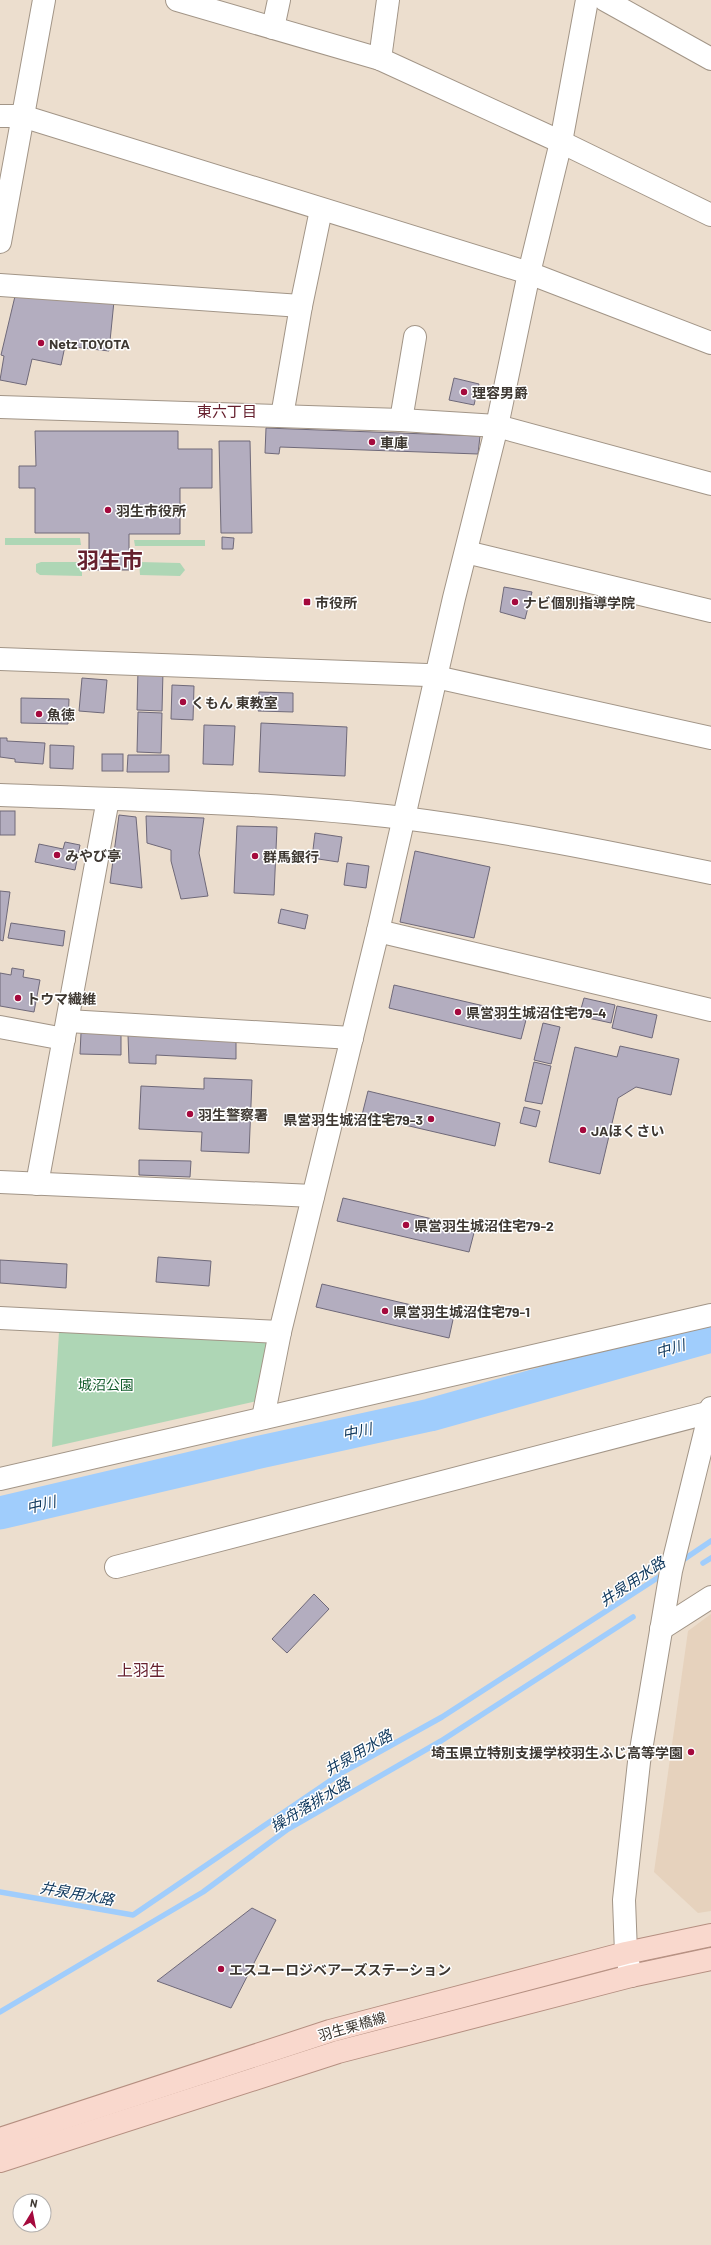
<svg xmlns="http://www.w3.org/2000/svg" width="711" height="2245" font-family="Barlow,'Noto Sans JP',sans-serif">
<style>
.built{fill:#e6d2bd}
.green{fill:#aed6b5}
.lines{fill:none;stroke-linecap:round;stroke-linejoin:round}
.stream{stroke:#a0cdfc;stroke-width:5.5}
.river{stroke:#a0cdfc;stroke-width:33}
.building{fill:#b3adbf;stroke:#6f6979}
.minor-casing{stroke:#a29587;stroke-width:24}
.major-casing{stroke:#b58f81;stroke-width:24}
.minor{stroke:#fff;stroke-width:22}
.major{stroke:#f9d8cd;stroke-width:22}
.poi-dot{fill:#a4093d;stroke:#fff;stroke-width:1.5}
.labels{text-anchor:middle;dominant-baseline:central;stroke-width:3;stroke-linejoin:round;paint-order:stroke}
.poi-label{font-size:14px;font-weight:bold;fill:#3e3832;stroke:#fff;text-anchor:start}
.park-label{font-size:14px;fill:#155e2d;stroke:#fff}
.street-label{font-size:14px;fill:#3e3832;stroke:#fff}
.neighbourhood-label{font-size:15px;fill:#66202e;stroke:#fff}
.water-label{font-size:15px;font-style:italic;fill:#0e375c;stroke:#fff}
.quarter-label{font-size:16px;fill:#66202e;stroke:#fff}
.town-label{font-size:22px;font-weight:bold;fill:#66202e;stroke:#fff}
</style>
<rect width="100%" height="100%" fill="#ecdece"/>
<polygon class="built" points="711,1614 711,1911 698,1913 654,1872 688,1631"/>
<g class="green">
<polygon points="5,538 80,538 81,545 5,545"/>
<polygon points="134,540 205,540 205,546 135,546"/>
<polygon points="41,562 82,562 82,576 40,575 36,572 36,564"/>
<polygon points="139,562 180,563 185,570 180,576 140,575"/>
<polygon points="59,1332 267,1341 257,1401 52,1447"/>
</g>
<g class="lines">
<g class="stream">
<polyline points="680,1562 711,1541"/>
<polyline points="703,1563 711,1558"/>
<polyline points="0,1892 133,1915 343,1772 442,1717 665,1573"/>
<polyline points="0,2012 203,1892 288,1829 441,1741 633,1617"/>
</g>
<polyline class="river" points="0,1513 260,1452 430,1415 711,1336"/>
</g>
<g class="building">
<polygon points="16,292 114,301 109,351 65,346 61,365 32,359 26,385 0,380 4,356 1,355"/>
<polygon points="454,378 479,384 474,405 449,400"/>
<polygon points="266,428 480,436 478,454 280,447 279,454 265,453"/>
<polygon points="35,431 178,431 178,449 212,449 212,488 180,488 180,534 129,534 129,570 89,570 89,533 35,533 35,488 19,488 19,466 36,466"/>
<polygon points="219,441 250,441 252,533 221,533"/>
<polygon points="222,537 234,538 233,549 222,549"/>
<polygon points="504,587 532,592 525,619 500,612"/>
<polygon points="138,670 163,671 162,711 137,710"/>
<polygon points="82,678 107,680 104,713 79,711"/>
<polygon points="172,685 194,686 193,720 171,719"/>
<polygon points="259,692 293,693 293,712 258,711"/>
<polygon points="21,698 69,699 68,724 21,723"/>
<polygon points="138,712 162,713 161,753 137,752"/>
<polygon points="261,723 347,727 345,776 259,772"/>
<polygon points="204,725 235,726 233,765 203,764"/>
<polygon points="0,738 7,738 7,741 45,743 43,764 15,762 15,759 0,757"/>
<polygon points="50,745 74,746 73,769 50,768"/>
<rect x="102" y="754" width="21" height="17"/>
<polygon points="128,755 169,755 169,772 127,772"/>
<rect x="0" y="811" width="15" height="24"/>
<polygon points="119,815 136,817 142,888 110,883"/>
<polygon points="146,816 204,818 199,853 208,896 181,899 171,861 171,850 147,843"/>
<polygon points="237,826 277,827 274,895 234,893"/>
<polygon points="315,833 342,837 338,862 312,858"/>
<polygon points="65,842 80,845 75,870 35,862 39,844 63,849"/>
<polygon points="415,851 490,867 474,938 400,922"/>
<polygon points="347,863 369,866 366,888 344,885"/>
<polygon points="0,891 10,892 3,941 0,940"/>
<polygon points="281,909 308,915 305,929 278,923"/>
<polygon points="11,923 65,931 63,946 8,938"/>
<polygon points="12,968 24,970 23,977 40,980 34,1012 0,1006 0,973 11,975"/>
<polygon points="394,985 527,1016 521,1039 389,1008"/>
<polygon points="584,998 615,1005 611,1023 579,1016"/>
<polygon points="617,1006 657,1015 652,1038 612,1028"/>
<polygon points="543,1023 560,1027 551,1064 534,1060"/>
<polygon points="81,1033 121,1034 121,1055 80,1054"/>
<polygon points="128,1035 236,1040 236,1059 156,1055 156,1064 129,1063"/>
<polygon points="620,1046 679,1059 671,1095 636,1087 618,1098 600,1174 549,1162 575,1047 617,1057"/>
<polygon points="534,1062 551,1066 542,1104 525,1101"/>
<polygon points="204,1078 252,1080 249,1153 201,1151 202,1132 139,1129 141,1086 204,1089"/>
<polygon points="368,1091 500,1123 495,1146 362,1115"/>
<polygon points="524,1107 540,1111 536,1127 520,1123"/>
<polygon points="139,1160 191,1161 190,1177 139,1175"/>
<polygon points="343,1198 475,1229 469,1252 337,1221"/>
<polygon points="158,1257 211,1261 209,1286 156,1282"/>
<polygon points="0,1260 67,1264 66,1288 0,1283"/>
<polygon points="322,1284 454,1315 449,1338 316,1307"/>
<polygon points="314,1594 329,1609 287,1653 272,1639"/>
<polygon points="252,1908 276,1920 231,2008 157,1981"/>
</g>
<g class="lines">
<defs>
<g id="minor">
<polyline points="177,0 380,59 561,142 711,215"/>
<polyline points="605,0 711,59"/>
<polyline points="273,28 279,0"/>
<polyline points="380,59 388,0"/>
<polyline points="0,116 22,116 529,273 711,343"/>
<polyline points="0,242 44,0"/>
<polyline points="0,285 301,306"/>
<polyline points="0,407 401,420 497,426 711,484"/>
<polyline points="282,416 301,306 321,210"/>
<polyline points="401,420 415,337"/>
<polyline points="466,552 711,611"/>
<polyline points="0,659 427,675 711,738"/>
<path d="M0,795C134,800 269,802 403,818C506,831 609,852 711,873"/>
<polyline points="378,931 711,1010"/>
<polyline points="68,1021 352,1038"/>
<polyline points="0,1027 64,1039"/>
<polyline points="0,1182 313,1196"/>
<polyline points="37,1184 108,799"/>
<polyline points="0,1318 280,1332"/>
<polyline points="263,1418 280,1332 378,931 454,598 497,426 529,273 561,142 587,0"/>
<polyline points="0,1479 711,1315"/>
<polyline points="116,1567 711,1412"/>
<polyline points="661,1629 711,1597"/>
<polyline points="631,1976 626,1953 624,1900 639,1762 671,1571 711,1408"/>
</g>
<g id="major">
<polyline points="0,2139 330,2031 626,1953 711,1935"/>
<polyline points="0,2161 338,2052 631,1976 711,1959"/>
</g>
</defs>
<use href="#minor" class="minor-casing"/>
<use href="#major" class="major-casing"/>
<use href="#minor" class="minor"/>
<use href="#major" class="major"/>
</g>
<g class="poi-dot">
<circle cx="41" cy="343" r="4"/>
<circle cx="464" cy="392" r="4"/>
<circle cx="372" cy="442" r="4"/>
<circle cx="108" cy="510" r="4"/>
<rect x="303" y="598" width="8" height="8" rx="2"/>
<circle cx="515" cy="602" r="4"/>
<circle cx="183" cy="702" r="4"/>
<circle cx="39" cy="714" r="4"/>
<circle cx="57" cy="855" r="4"/>
<circle cx="255" cy="856" r="4"/>
<circle cx="18" cy="998" r="4"/>
<circle cx="458" cy="1012" r="4"/>
<circle cx="190" cy="1114" r="4"/>
<circle cx="431" cy="1119" r="4"/>
<circle cx="583" cy="1130" r="4"/>
<circle cx="406" cy="1225" r="4"/>
<circle cx="385" cy="1311" r="4"/>
<circle cx="691" cy="1752" r="4"/>
<circle cx="221" cy="1969" r="4"/>
</g>
<g class="labels">
<g class="poi-label">
<text x="49" y="343">Netz TOYOTA</text>
<text x="472" y="392">理容男爵</text>
<text x="380" y="442">車庫</text>
<text x="116" y="510">羽生市役所</text>
<text x="315" y="602">市役所</text>
<text x="523" y="602">ナビ個別指導学院</text>
<text x="191" y="702">くもん 東教室</text>
<text x="47" y="714">魚徳</text>
<text x="65" y="855">みやび亭</text>
<text x="263" y="856">群馬銀行</text>
<text x="26" y="998">トウマ繊維</text>
<text x="466" y="1012">県営羽生城沼住宅79-4</text>
<text x="198" y="1114">羽生警察署</text>
<text x="423" y="1119" text-anchor="end">県営羽生城沼住宅79-3</text>
<text x="591" y="1130">JAほくさい</text>
<text x="414" y="1225">県営羽生城沼住宅79-2</text>
<text x="393" y="1311">県営羽生城沼住宅79-1</text>
<text x="683" y="1752" text-anchor="end">埼玉県立特別支援学校羽生ふじ高等学園</text>
<text x="229" y="1969">エスユーロジベアーズステーション</text>
</g>
<g class="park-label">
<text x="106" y="1384">城沼公園</text>
</g>
<g class="street-label">
<text transform="translate(352 2026) rotate(-16)">羽生栗橋線</text>
</g>
<g class="neighbourhood-label">
<text x="227" y="411">東六丁目</text>
</g>
<g class="water-label">
<text transform="translate(670 1348) rotate(-16)">中川</text>
<text transform="translate(357 1431) rotate(-12)">中川</text>
<text transform="translate(41 1504) rotate(-13)">中川</text>
<text transform="translate(632 1581) rotate(-34)">井泉用水路</text>
<text transform="translate(358 1752) rotate(-30)">井泉用水路</text>
<text transform="translate(310 1804) rotate(-31)">操舟落排水路</text>
<text transform="translate(77 1893) rotate(10)">井泉用水路</text>
</g>
<g class="quarter-label">
<text x="141" y="1669">上羽生</text>
</g>
<g class="town-label">
<text x="110" y="559">羽生市</text>
</g>
</g>
<g transform="translate(32 2213) rotate(10)"><circle r="19" fill="#ffffff" stroke="#b2afad"/>
<path d="M0-3L7 15L0 10L-7 15Z" fill="#a4093d"/>
<text y="-6" font-size="11" font-weight="bold" text-anchor="middle" fill="#3e3832">N</text>
</g>
</svg>
